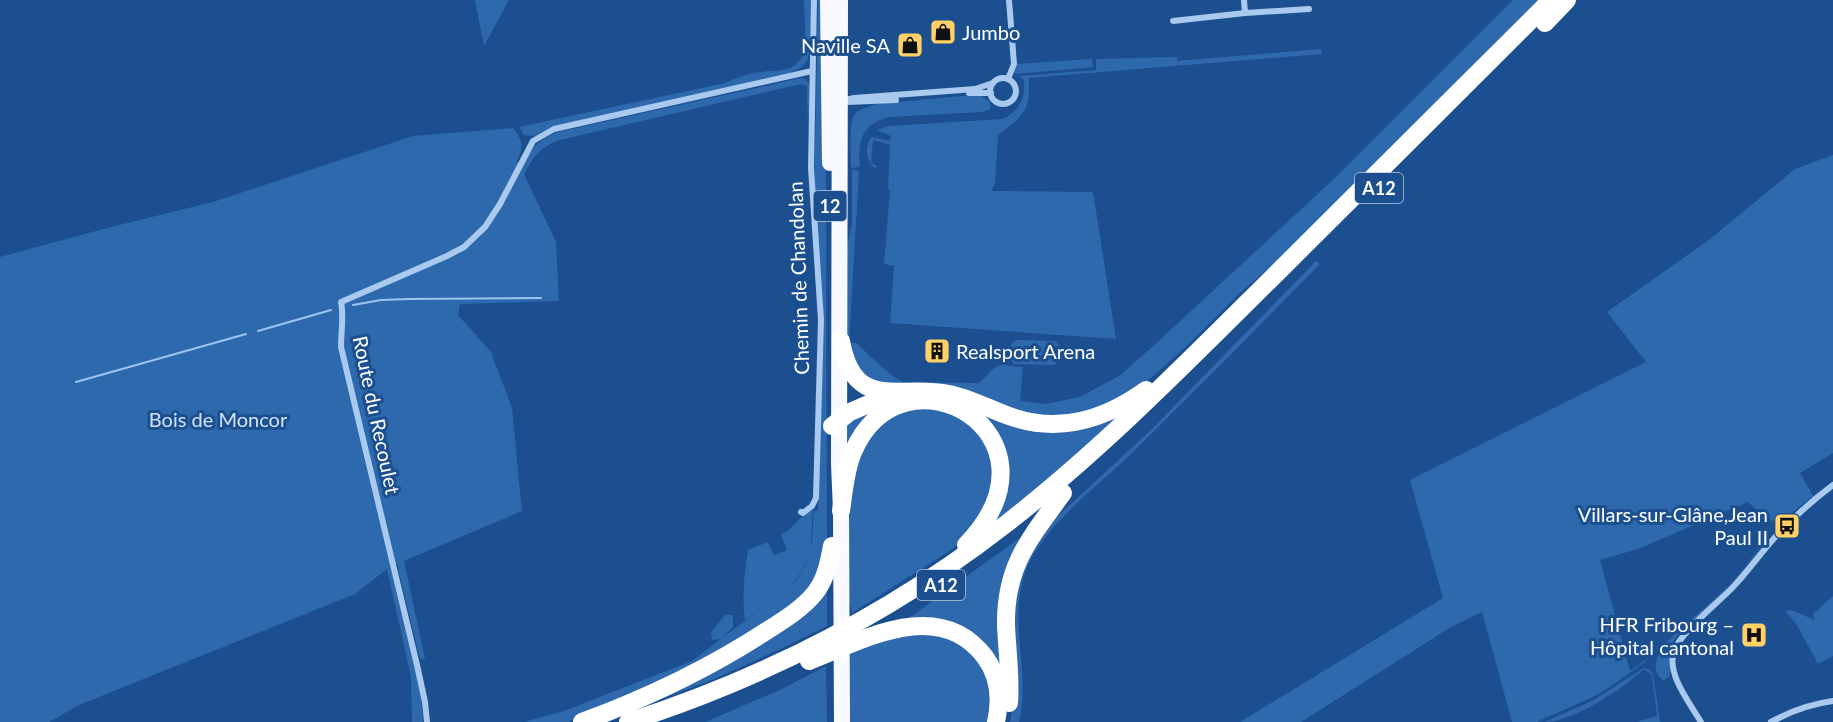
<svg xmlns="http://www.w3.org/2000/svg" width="1833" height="722" font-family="Lato,sans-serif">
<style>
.green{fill:#2e69ad}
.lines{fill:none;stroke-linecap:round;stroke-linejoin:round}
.stream{stroke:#9cc4f0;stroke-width:2}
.minor{stroke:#a9c9ee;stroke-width:6}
.trunk{stroke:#f8faff;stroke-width:16}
.motorway{stroke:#fff;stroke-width:18}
.labels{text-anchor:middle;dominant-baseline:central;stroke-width:6;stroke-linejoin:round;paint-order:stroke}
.shield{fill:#1b4f8f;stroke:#bbcadd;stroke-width:1.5}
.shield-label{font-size:18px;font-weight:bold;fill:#fff}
.poi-label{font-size:20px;fill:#fff;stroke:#1b4f8f;text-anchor:end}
.street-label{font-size:20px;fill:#fff;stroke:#1b4f8f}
.park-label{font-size:20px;fill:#cfe3fa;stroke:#1b4f8f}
</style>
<rect width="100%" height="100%" fill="#1b4f8f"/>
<g class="green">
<polygon points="475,0 509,0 484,46 475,1"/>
<path d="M804,0H811C812,14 814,50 806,62C802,68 796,70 790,73L553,127L535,136L524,135L519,127L725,83C737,78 748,73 761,72C779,70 797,73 804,52C807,43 804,11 804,0Z"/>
<path d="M818,0H821L822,104L826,177L827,544L814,585L777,618L659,685L569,722H524L564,711L692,661L721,639L712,640L711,632L725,615H733V627L722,638L765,606L745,620C742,596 744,574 748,550L768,542L774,555L787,550L781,535C794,528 802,513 813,510L810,553L802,571L789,588C813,564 812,542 814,511L818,510L821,384L814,198Z"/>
<path d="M1513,0H1539L1296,244L1241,292L1186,347L1137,390L1108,409L1053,420L890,387L862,380L846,347L845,253L852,225V170H857L859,172L849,343H856C868,353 891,378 904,382L978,383C989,377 991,365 1006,364L1007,366L1023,367L1020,401L1046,404L1080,397L1119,376L1151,348L1335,178Z"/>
<path d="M1321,49L1322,54L1029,78C1030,114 1024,114 998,135L995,183L991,191L1093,192L1116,339L890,323L894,266L884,264L890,191L888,188L890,145L873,140L871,163L877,166L875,168C865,159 865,149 871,137L890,141L891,136L877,130L889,126L1002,119C1019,112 1026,98 1024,80L1019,76L1096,70V59L1177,57V61Z"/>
<polygon points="1092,59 1093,67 1016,74 1014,72 1016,64"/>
<path d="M801,78L806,79L810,86L808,128L807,86L801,84L560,140C539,148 535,155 524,174L556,242L559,301L460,304L458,315L491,352L512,408L522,511L404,561L425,659H421L419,655L397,564L391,566L421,694L423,722H412L411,677L387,569L355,594L79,705L49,722H0V257L107,228L213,202L413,136L513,128C523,141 524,147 517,161L522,165C533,147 539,140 558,132Z"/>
<path d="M973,95L981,96L990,102V109L983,112L889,117C861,125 858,140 860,167L851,168C851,156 848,123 855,114C860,108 869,107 876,104Z"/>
<polygon points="1833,155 1833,453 1800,473 1813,496 1778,524 1762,515 1748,502 1638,549 1600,560 1630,671 1647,659 1645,662 1610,687 1591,698 1536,722 1512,722 1482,612 1451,627 1301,722 1240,722 1443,598 1410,480 1646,362 1607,312 1710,239 1795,169"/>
<path d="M1316,261L1320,264C1257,328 1194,392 1130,455C1097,487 1040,528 1025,573C1008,622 1031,673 1019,722H1010L1014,698L1011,625L1020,568L1048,525L1151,430Z"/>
<polygon points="1017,340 1055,341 1059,345 1059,361 1054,365 1014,364 1010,359 1011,344"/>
<path d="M925,395C935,397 947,397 957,400C1019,421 1050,445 1116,414L1117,416L1097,438L984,532L983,530C1061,417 890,334 845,465H842L843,423C857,403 901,397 925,395Z"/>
<polygon points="930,407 964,417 992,453 993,495 968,535 951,550 852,613 847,594 846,498 866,438 892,415"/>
<polygon points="1029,531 1022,544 1006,686 989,655 905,621"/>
<path d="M1765,543L1722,594L1675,638L1669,655L1670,676L1664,680C1654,676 1654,661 1660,652C1670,634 1705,609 1721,593C1737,578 1749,559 1765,543Z"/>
<polygon points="827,585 827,626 776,651 710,681 598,722 627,709"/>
<polygon points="1833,596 1833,656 1818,664 1797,625 1785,611 1791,610 1815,620 1813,614"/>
<polygon points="932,630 968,646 992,682 990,722 846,722 845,655 879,639"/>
<polygon points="826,666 827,722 705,722 780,690"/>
<path d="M1644,668L1649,670L1653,674L1660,722H1636L1657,716L1652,675L1644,669C1622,689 1574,722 1544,722L1592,701Z"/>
</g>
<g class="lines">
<g class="stream">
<polyline points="353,305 381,300 409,299 541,298"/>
<polyline points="258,331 331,310"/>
<polyline points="76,382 246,334"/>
</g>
<g class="minor">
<polyline points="1244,0 1245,13 1309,9"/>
<polyline points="1173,21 1245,13"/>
<circle cx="1003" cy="91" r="13"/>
<polyline points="1008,79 1014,64 1009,0"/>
<polyline points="969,93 991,93"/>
<polyline points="842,101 854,98 975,89 993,83"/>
<polyline points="847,102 896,100"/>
<polyline points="801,512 803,513 812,506 816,498 821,320 811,168 814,0"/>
<path d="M427,722L425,702L417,665L341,347C341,332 344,316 341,302L447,256L464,247L485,227L500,204L533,141L554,129L812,71"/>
<path d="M1701,722C1690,703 1666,674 1674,651C1680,633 1719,602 1733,587C1749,570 1762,551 1778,534C1795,516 1813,500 1833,485"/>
<path d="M1771,722C1791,711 1810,704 1833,701"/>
</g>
<g class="trunk">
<polyline points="828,0 830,163"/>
<polyline points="840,0 839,464 841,511 842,722"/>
</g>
<g class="motorway">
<polyline points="1545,23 1567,0"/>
<path d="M841,341C854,413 899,384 949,394C970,398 989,409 1009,416C1059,434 1104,420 1146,390"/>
<polyline points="832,426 850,412 892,394"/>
<path d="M841,511C844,491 845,471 853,452C902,337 1073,434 966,545"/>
<path d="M809,661C863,640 939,596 985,657C999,676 1001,700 996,722"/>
<path d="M1009,703C1011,676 1007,651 1006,625C1005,566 1030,538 1063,493"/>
<path d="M582,722C647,698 710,668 768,630C784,620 803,608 815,593C826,579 829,562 832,546"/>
<path d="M628,722C764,678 893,612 1006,524C1105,447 1192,357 1281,269C1371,179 1461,90 1551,0"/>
</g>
</g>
<defs>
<symbol id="shop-square" viewBox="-11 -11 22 22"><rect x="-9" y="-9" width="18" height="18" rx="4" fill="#ffd166" stroke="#1b4f8f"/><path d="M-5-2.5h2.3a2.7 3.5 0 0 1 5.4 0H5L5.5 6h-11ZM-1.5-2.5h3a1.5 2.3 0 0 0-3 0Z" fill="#111"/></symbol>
<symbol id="building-square" viewBox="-11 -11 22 22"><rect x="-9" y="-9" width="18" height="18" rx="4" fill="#ffd166" stroke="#1b4f8f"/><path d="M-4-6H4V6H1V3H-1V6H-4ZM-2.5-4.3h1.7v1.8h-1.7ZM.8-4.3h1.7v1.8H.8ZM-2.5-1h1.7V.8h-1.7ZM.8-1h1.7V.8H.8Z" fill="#111"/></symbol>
<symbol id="bus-square" viewBox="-11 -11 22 22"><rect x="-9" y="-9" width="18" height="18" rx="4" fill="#ffd166" stroke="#1b4f8f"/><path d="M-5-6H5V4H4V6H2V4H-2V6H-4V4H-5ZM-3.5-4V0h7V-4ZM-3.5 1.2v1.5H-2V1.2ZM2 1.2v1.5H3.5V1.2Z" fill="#111"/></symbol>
<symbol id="hospital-square" viewBox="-11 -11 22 22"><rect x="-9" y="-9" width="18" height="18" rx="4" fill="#ffd166" stroke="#1b4f8f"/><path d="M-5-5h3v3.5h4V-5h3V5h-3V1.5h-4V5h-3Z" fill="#111"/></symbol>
</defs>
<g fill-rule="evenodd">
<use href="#shop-square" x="928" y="17" width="30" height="30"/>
<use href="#shop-square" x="895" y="30" width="30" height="30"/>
<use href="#building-square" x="922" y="336" width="30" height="30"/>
<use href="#bus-square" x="1772" y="511" width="30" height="30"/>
<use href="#hospital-square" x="1739" y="620" width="30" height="30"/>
</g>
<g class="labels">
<g class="shield">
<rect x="1355" y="173" width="48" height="30" rx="4.5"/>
<rect x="813.5" y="191" width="33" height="30" rx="4.5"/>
<rect x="917" y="570" width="48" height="30" rx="4.5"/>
</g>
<g class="shield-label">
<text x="1379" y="188">A12</text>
<text x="830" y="206">12</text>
<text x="941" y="585">A12</text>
</g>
<g class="poi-label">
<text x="962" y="32" text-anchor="start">Jumbo</text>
<text x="890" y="45">Naville SA</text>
<text x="956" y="351" text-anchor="start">Realsport Arena</text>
<text x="1768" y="514">Villars-sur-Glâne,Jean<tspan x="1768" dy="23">Paul II</tspan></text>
<text x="1734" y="624">HFR Fribourg –<tspan x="1734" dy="23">Hôpital cantonal</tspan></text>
</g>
<g class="street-label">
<text transform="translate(798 278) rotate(-92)">Chemin de Chandolan</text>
<text transform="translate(377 415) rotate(78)">Route du Recoulet</text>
</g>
<g class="park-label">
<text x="218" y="419">Bois de Moncor</text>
</g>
</g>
</svg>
